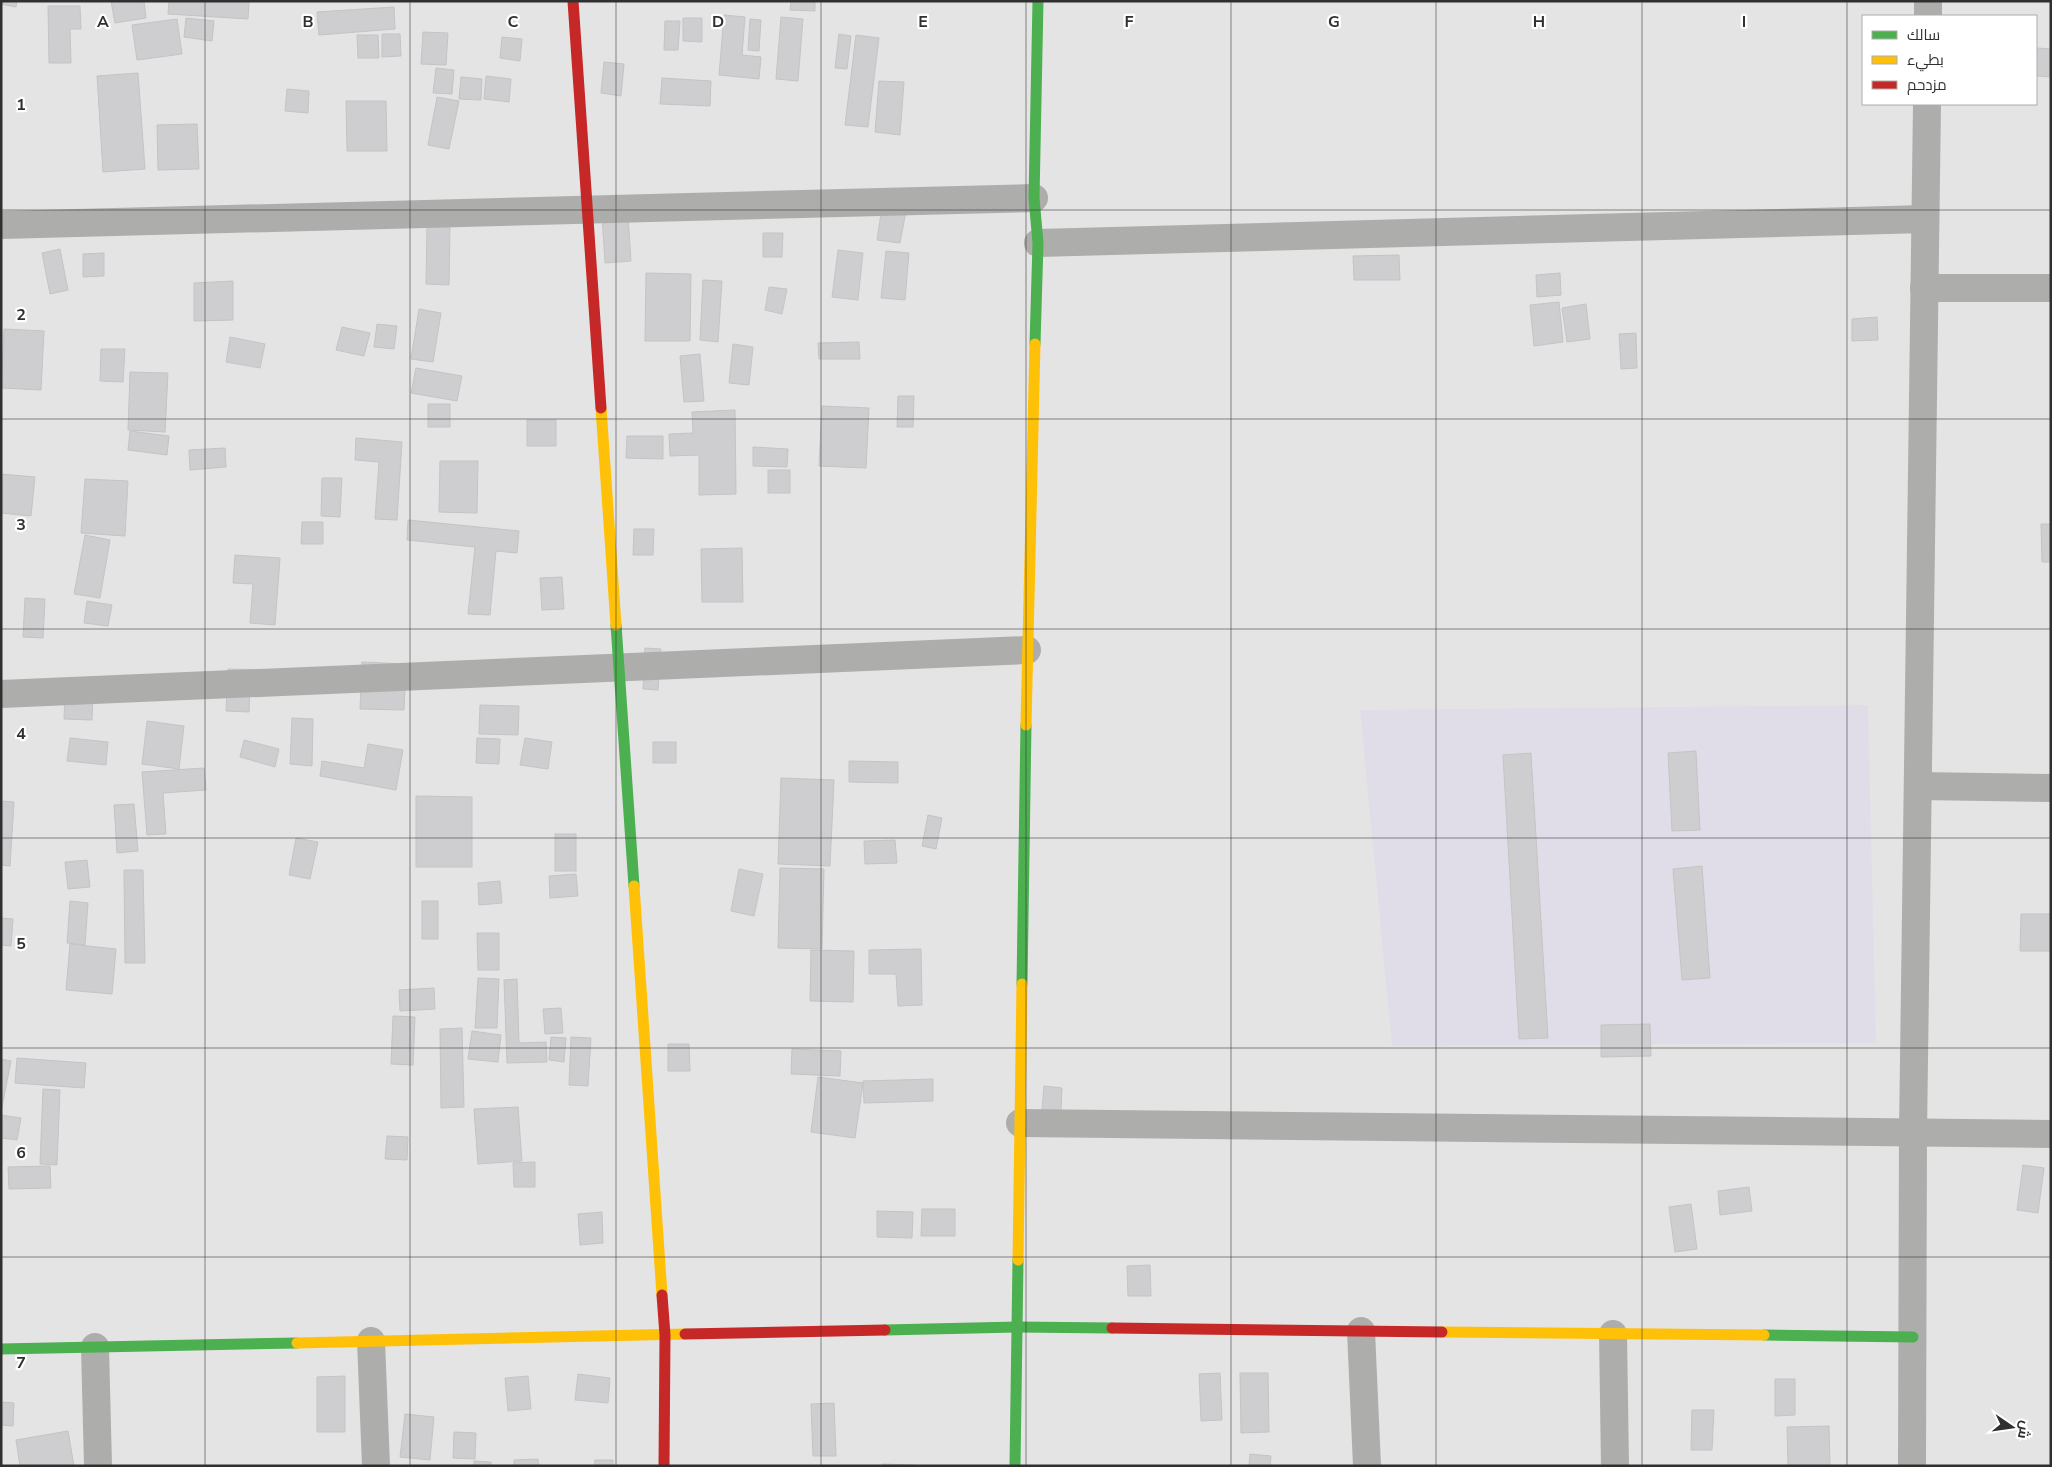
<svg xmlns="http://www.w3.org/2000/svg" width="2052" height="1467" font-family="'Nunito Sans',Cairo,sans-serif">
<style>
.education{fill:#e0dde9}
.building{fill:#cecdcf;stroke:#c5c4c5}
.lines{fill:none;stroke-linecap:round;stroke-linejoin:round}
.street{stroke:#adadac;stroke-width:28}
.fast{stroke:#4caf50;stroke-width:11}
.slow{stroke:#ffc107;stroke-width:11}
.jam{stroke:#c62828;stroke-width:11}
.grid{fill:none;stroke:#313031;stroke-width:1;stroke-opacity:0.55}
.grid-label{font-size:16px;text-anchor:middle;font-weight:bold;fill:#313031;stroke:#fff;stroke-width:4.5;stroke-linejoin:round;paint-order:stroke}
</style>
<rect width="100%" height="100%" fill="#e5e4e5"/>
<polygon class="education" points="1868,705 1876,1043 1392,1046 1360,710"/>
<g class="building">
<polygon points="1,1 17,1 16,7 1,4"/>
<polygon points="111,1 144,1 146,18 115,23"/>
<polygon points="169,1 249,1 248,19 168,14"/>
<polygon points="791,1 815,1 815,11 790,10"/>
<polygon points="48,6 80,6 81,29 70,29 71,63 49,63"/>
<polygon points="394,7 395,29 319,35 317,12"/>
<polygon points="724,15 745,17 742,55 761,57 759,79 719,75"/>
<polygon points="781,17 803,19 798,81 776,79"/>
<polygon points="186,18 214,21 212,41 184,37"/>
<polygon points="683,18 702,18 702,42 683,41"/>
<polygon points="177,19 182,54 137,60 132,25"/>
<polygon points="750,19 761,20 759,51 748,50"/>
<polygon points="665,21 680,21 678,50 664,50"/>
<polygon points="423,32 448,33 446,65 421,64"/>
<polygon points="382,34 400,34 401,56 382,57"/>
<polygon points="839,34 851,36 847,69 835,68"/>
<polygon points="357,35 378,35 379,58 358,58"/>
<polygon points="856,35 879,38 868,127 845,125"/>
<polygon points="502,37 522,39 520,61 500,58"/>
<polygon points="2037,48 2051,49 2051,77 2036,76"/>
<polygon points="604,62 624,64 621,96 601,93"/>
<polygon points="436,68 454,70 452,94 433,93"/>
<polygon points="138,73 145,169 103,172 97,76"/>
<polygon points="486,76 511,79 509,102 484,99"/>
<polygon points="461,77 482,79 481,100 459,99"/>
<polygon points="662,78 711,81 710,106 660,104"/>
<polygon points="879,81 904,82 900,135 875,132"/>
<polygon points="287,89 309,91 308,113 285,111"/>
<polygon points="437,97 459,101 449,149 428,145"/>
<polygon points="346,101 386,101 387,151 347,151"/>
<polygon points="197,124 199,169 158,170 157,125"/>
<polygon points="882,207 906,211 900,243 877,240"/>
<polygon points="628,215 631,261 605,263 602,216"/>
<polygon points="427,226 450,226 449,285 426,284"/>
<polygon points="763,233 783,233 782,257 763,257"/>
<polygon points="60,249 68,290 50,294 42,253"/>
<polygon points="838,250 863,253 858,300 832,297"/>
<polygon points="886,251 909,253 905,300 881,298"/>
<polygon points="104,253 104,276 83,277 83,254"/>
<polygon points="1399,255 1400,280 1354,280 1353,256"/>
<polygon points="646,273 691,274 690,341 645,341"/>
<polygon points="1560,273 1561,295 1537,297 1536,275"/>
<polygon points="703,280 722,281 718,342 700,340"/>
<polygon points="233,281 233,320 194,321 194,283"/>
<polygon points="769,287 787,289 782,314 765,310"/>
<polygon points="1559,302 1563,342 1534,346 1530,305"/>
<polygon points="1586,304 1590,339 1567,342 1562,308"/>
<polygon points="419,309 441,313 433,362 411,359"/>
<polygon points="1877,317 1878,340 1852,341 1852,319"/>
<polygon points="377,324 397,326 394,349 374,347"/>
<polygon points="342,327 370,333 364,356 336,350"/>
<polygon points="4,329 44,331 41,390 1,388"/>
<polygon points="1636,333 1637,368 1621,369 1619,334"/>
<polygon points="230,337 265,344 260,368 226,362"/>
<polygon points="859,342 860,359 819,359 818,343"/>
<polygon points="733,344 753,347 749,385 729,383"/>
<polygon points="101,349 125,349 123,382 100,381"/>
<polygon points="700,354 704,401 684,402 680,356"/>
<polygon points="416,368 462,376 457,401 411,393"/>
<polygon points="130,372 168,373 165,432 128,430"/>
<polygon points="898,396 914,396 913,427 897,427"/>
<rect x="428" y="404" width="22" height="23"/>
<polygon points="822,406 869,408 866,468 819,466"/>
<polygon points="735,410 736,494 699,495 699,455 670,456 669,434 693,433 692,412"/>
<rect x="527" y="420" width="29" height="26"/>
<polygon points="130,431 169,436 167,455 128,450"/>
<polygon points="627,436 663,436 663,459 626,458"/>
<polygon points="356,438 402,442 397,520 375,519 379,462 355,460"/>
<polygon points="753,447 788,449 787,467 753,466"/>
<polygon points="225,448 226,467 190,470 189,450"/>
<polygon points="440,461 478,461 477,513 439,512"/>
<rect x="768" y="470" width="22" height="23"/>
<polygon points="1,474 35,477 31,516 1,513"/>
<polygon points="322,478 342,478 340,517 321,516"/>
<polygon points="85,479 128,481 125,536 81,533"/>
<polygon points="408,520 519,531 517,553 496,551 490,615 468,614 475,547 407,540"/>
<polygon points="302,522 323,522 323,544 301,544"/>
<polygon points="2041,524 2051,524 2051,562 2042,562"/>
<polygon points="634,529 654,529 653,555 633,555"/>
<polygon points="85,535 110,540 100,598 74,594"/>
<polygon points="742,548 743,602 702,602 701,549"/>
<polygon points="235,555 280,558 275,625 250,623 253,584 233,583"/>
<polygon points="562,577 564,609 542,610 540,578"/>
<polygon points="25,598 45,599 43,638 23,637"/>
<polygon points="87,601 112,605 108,626 84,623"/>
<polygon points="645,648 661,649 658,690 643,689"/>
<polygon points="362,662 406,664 404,710 360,709"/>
<polygon points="228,669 276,670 250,685 249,712 226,711"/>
<polygon points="65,695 93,696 92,720 64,719"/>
<polygon points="480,705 519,706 518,735 479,734"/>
<polygon points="292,718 313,719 312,766 290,764"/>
<polygon points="147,721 184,726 179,769 142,764"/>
<polygon points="70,738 108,742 106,765 67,761"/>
<polygon points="477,738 500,739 499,764 476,763"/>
<polygon points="525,738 552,742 548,769 520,765"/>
<polygon points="244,740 279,749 275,767 240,757"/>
<rect x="653" y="742" width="23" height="21"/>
<polygon points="368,744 403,750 396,790 320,776 322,761 364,768"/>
<polygon points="1696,751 1700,830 1672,831 1668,753"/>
<polygon points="1531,753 1548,1038 1519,1039 1503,755"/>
<polygon points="849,761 898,762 898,783 849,782"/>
<polygon points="204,768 206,790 163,793 166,834 147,835 142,772"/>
<polygon points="781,778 834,780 830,866 778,864"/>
<polygon points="416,796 472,797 472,867 416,867"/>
<polygon points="1,801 14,802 10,866 1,865"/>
<polygon points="134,804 138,851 117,853 114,805"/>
<polygon points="928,815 942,818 936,849 922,846"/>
<rect x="555" y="834" width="21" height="37"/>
<polygon points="296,838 318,842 310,879 289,875"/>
<polygon points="895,840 897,863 865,864 864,841"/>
<polygon points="87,860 90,887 68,889 65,862"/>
<polygon points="1702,866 1710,978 1682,980 1673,869"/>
<polygon points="780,868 824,869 822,949 778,948"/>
<polygon points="739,869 763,874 754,916 731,911"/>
<polygon points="124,870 143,870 145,963 125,963"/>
<polygon points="576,874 578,896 550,898 549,876"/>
<polygon points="500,881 502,903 479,905 478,883"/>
<polygon points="70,901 88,903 85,945 67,943"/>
<rect x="422" y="901" width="16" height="38"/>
<polygon points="2021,914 2051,914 2051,951 2020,951"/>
<polygon points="1,918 13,919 11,946 1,945"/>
<polygon points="477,933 499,933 499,970 478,970"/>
<polygon points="70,944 116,949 112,994 66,990"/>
<polygon points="921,949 922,1005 898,1006 896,974 869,974 869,950"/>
<polygon points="811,950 854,951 853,1002 810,1001"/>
<polygon points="478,978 499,979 497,1028 475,1028"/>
<polygon points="517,979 519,1043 546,1042 547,1062 507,1063 504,980"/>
<polygon points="434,988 435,1009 400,1011 399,990"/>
<polygon points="561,1008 563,1033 545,1034 543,1009"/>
<polygon points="393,1016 415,1017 413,1065 391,1064"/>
<polygon points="1650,1024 1651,1056 1601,1057 1601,1025"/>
<polygon points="462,1028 464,1107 441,1108 440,1029"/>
<polygon points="472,1031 501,1035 498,1062 468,1059"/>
<polygon points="551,1037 566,1038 564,1062 549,1060"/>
<polygon points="571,1037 591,1038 588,1086 569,1085"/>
<polygon points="668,1044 689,1044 690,1071 668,1071"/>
<polygon points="792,1049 841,1051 840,1076 791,1074"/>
<polygon points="17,1058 86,1063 84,1088 15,1083"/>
<polygon points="1,1059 11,1061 1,1112"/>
<polygon points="818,1077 863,1083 855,1138 811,1132"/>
<polygon points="933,1079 933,1101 864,1103 863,1081"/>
<polygon points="1044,1086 1062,1088 1061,1111 1042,1110"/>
<polygon points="43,1089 60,1090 57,1165 40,1164"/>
<polygon points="518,1107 522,1161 478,1164 474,1109"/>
<polygon points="1,1115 21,1118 17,1140 1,1138"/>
<polygon points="387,1136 408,1137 407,1160 385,1159"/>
<polygon points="535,1162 535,1187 514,1187 513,1163"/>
<polygon points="2023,1165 2044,1168 2038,1213 2017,1210"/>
<polygon points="50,1166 51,1188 9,1189 8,1167"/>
<polygon points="1749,1187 1752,1211 1720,1215 1718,1191"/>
<polygon points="1691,1204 1697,1249 1675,1252 1669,1207"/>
<polygon points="922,1209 955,1209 955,1236 921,1236"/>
<polygon points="877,1211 913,1212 912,1238 877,1237"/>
<polygon points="602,1212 603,1243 580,1245 578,1214"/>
<polygon points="1150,1265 1151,1296 1128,1296 1127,1266"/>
<polygon points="1220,1373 1222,1420 1201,1421 1199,1374"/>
<polygon points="1240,1373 1268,1373 1269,1432 1241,1433"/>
<polygon points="578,1374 610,1378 608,1403 575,1400"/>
<polygon points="345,1376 345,1432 317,1432 317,1377"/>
<polygon points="528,1376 531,1409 508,1411 505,1378"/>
<polygon points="1775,1379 1795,1379 1795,1415 1775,1416"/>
<polygon points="1,1402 14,1403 13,1426 1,1425"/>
<polygon points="834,1403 836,1456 813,1456 811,1404"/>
<polygon points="1692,1410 1714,1410 1712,1450 1691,1450"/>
<polygon points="405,1414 434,1417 430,1460 400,1457"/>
<polygon points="1829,1426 1830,1466 1788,1466 1787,1427"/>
<polygon points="68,1431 74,1466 20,1466 16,1440"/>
<polygon points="454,1432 476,1433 475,1459 453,1458"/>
<polygon points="1250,1454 1271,1456 1270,1466 1249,1466"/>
<polygon points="538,1459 539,1466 514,1466 514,1460"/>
<polygon points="595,1460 613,1460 613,1466 594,1466"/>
<polygon points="474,1461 491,1462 491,1466 474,1466"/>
<polygon points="882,1464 914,1465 914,1466 882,1466"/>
</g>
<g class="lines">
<g class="street">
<polyline points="1928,16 1928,1"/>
<polyline points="1,225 1034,198"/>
<polyline points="1038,243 1925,219"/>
<polyline points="1924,288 2051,288"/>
<polyline points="1,694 1027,650"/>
<polyline points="1918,786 2051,788"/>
<polyline points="1020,1123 2051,1134"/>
<polyline points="1361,1331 1367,1466"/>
<polyline points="1613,1334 1615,1466"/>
<polyline points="371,1341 376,1466"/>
<polyline points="95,1347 98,1466"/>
<polyline points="1912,1466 1913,1133 1927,104"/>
</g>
<g class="fast">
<polyline points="1035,344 1038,243 1034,198 1038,1"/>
<polyline points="616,625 634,886"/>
<polyline points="1022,984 1026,725"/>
<polyline points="885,1330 1017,1327 1112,1328"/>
<polyline points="1764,1335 1913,1337"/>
<polyline points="1,1349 297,1343"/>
<polyline points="1015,1466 1018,1260"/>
</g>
<g class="slow">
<polyline points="601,408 616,625"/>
<polyline points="1026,725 1035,344"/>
<polyline points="634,886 662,1295"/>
<polyline points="1018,1260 1022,984"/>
<polyline points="1442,1332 1764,1335"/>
<polyline points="297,1343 685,1334"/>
</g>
<g class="jam">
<polyline points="573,1 601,408"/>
<polyline points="662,1295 665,1335 664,1466"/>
<polyline points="1112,1328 1442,1332"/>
<polyline points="685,1334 885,1330"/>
</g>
</g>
<path class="grid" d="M205,1V1466M410,1V1466M616,1V1466M821,1V1466M1026,1V1466M1231,1V1466M1436,1V1466M1642,1V1466M1847,1V1466M1,210H2051M1,419H2051M1,629H2051M1,838H2051M1,1048H2051M1,1257H2051"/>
<g class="grid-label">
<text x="103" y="27">A</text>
<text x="308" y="27">B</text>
<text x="513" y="27">C</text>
<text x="718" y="27">D</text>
<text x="923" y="27">E</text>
<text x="1129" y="27">F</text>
<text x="1334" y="27">G</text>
<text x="1539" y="27">H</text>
<text x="1744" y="27">I</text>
<text x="21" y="110">1</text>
<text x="21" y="320">2</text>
<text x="21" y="530">3</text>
<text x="21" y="739">4</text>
<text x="21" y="949">5</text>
<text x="21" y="1158">6</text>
<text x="21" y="1368">7</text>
</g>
<rect width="2052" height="1467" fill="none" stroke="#313031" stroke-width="5"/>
<rect x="1862" y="15" width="175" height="90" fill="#ffffff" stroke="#adacad"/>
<rect x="1872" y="31" width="25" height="8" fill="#4caf50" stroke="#adacad"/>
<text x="1907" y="40" font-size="15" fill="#313031">سالك</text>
<rect x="1872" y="56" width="25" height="8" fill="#ffc107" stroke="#adacad"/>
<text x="1907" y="65" font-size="15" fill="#313031">بطيء</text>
<rect x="1872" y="81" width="25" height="8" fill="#c62828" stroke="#adacad"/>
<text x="1907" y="90" font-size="15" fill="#313031">مزدحم</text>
<g transform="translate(2012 1427) rotate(103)" stroke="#ffffff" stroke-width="4" paint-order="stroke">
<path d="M0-4L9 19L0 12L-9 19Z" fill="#313031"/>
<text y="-8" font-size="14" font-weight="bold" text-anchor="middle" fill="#313031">ش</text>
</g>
</svg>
